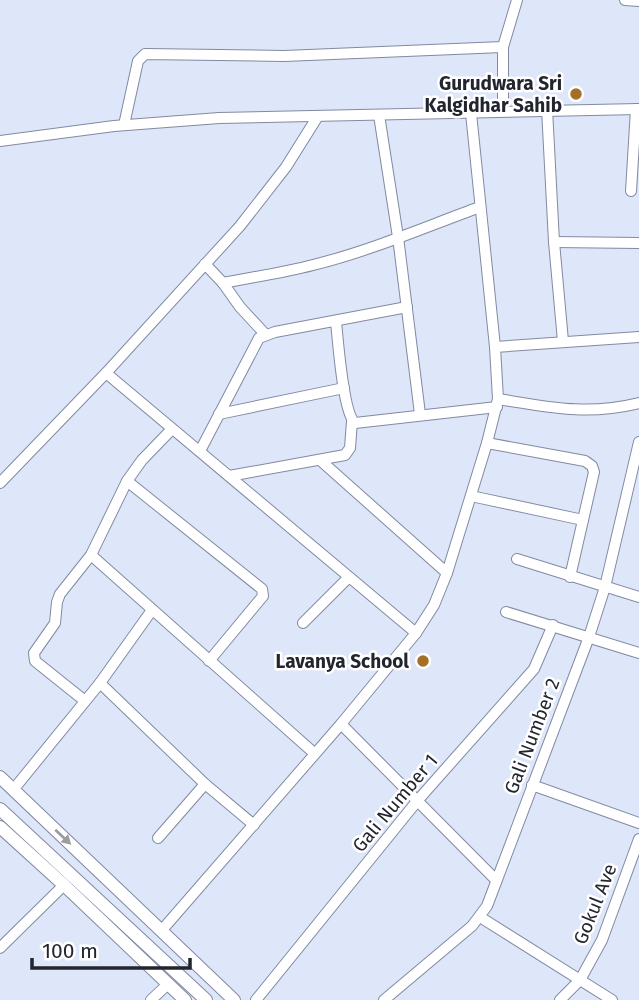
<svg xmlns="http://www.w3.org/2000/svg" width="639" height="1000" font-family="'Fira Sans',sans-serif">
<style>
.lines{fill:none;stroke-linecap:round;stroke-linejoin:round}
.minor-casing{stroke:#828aa2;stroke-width:12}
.major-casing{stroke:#828aa2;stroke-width:14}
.minor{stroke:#fff;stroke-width:10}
.major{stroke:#fff;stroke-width:12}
.oneway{fill:#9c9da1}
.poi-dot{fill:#a47028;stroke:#fff;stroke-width:2.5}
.labels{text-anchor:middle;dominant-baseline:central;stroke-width:5;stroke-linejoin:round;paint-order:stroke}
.poi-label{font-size:19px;font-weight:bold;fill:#22252e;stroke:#fff;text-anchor:end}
.street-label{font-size:19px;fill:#22252e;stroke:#fff}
</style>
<rect width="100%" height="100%" fill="#dee6fa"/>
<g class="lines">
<defs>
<g id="minor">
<polyline points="625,0 639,1"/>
<polyline points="547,109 554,242 563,341"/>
<polyline points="503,111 503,47 517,0"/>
<polyline points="379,115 398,237 420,414"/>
<polyline points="124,125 138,61 145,54 284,56 503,47"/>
<polyline points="0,141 114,126 219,118 639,109"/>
<polyline points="631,191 636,109"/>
<polyline points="554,242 639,243"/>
<path d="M205,264L223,283C253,277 283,273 313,265C370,251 425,227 480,207"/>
<polyline points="223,283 240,307 265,334"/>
<path d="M336,322C338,340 343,413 355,423L497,407"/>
<polyline points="495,347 639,337"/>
<polyline points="106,373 416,633"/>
<path d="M498,399C549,407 586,416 639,403"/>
<polyline points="219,414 344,388"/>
<polyline points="487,443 585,461 592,466 594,472 570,577"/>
<polyline points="200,451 259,338 275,332 407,307"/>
<polyline points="320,460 447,573"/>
<polyline points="229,476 345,455 350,448 352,421"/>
<polyline points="127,481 262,589 263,596 209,661"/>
<polyline points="0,483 106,373 240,226 286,167 318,116"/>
<polyline points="471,496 583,520"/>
<polyline points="91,555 314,753"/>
<polyline points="517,559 639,597"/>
<polyline points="152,610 100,683 205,784 254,825"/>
<polyline points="506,612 639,653"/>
<polyline points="303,623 348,578"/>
<polyline points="85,701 35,661 34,653 55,623 57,602 60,594 91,555 127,481 142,460 172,429"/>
<polyline points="341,724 495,879"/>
<polyline points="532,785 639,823"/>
<polyline points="13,790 100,683"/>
<polyline points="158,838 205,784"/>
<polyline points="480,917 612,1000"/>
<polyline points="162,930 341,724 416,633 434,605 447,573 487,443 498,399 495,347 471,113"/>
<polyline points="0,948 64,885"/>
<polyline points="151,1000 168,984"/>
<polyline points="256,1000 418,800 534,669 553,625"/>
<polyline points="384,1000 472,926 487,906 589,637 605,587 639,442"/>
<polyline points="560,1000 580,980 602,940 639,839"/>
</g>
<g id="major">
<polyline points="0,777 234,1000"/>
<polyline points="0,809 206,1000"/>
<polyline points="0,827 64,885 185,1000"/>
</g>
</defs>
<use href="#minor" class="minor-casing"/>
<use href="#major" class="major-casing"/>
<use href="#minor" class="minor"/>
<use href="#major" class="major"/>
</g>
<defs><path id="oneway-solid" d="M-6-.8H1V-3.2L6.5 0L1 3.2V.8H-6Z" transform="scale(1.75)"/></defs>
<use class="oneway" href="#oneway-solid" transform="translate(63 837) rotate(43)"/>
<g class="poi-dot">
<circle cx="576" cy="94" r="7"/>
<circle cx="423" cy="661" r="7"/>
</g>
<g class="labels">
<g class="poi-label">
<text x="562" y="83">Gurudwara Sri<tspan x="562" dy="22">Kalgidhar Sahib</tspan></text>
<text x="409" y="661">Lavanya School</text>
</g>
<g class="street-label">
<text transform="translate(532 736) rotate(-69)">Gali Number 2</text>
<text transform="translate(395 803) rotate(-50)">Gali Number 1</text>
<text transform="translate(595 904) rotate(-68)">Gokul Ave</text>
</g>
</g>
<path d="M32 958v10h158v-10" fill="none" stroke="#22252e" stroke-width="3.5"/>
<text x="42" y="958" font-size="21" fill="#22252e" stroke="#ffffff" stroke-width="5" paint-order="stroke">100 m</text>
</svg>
